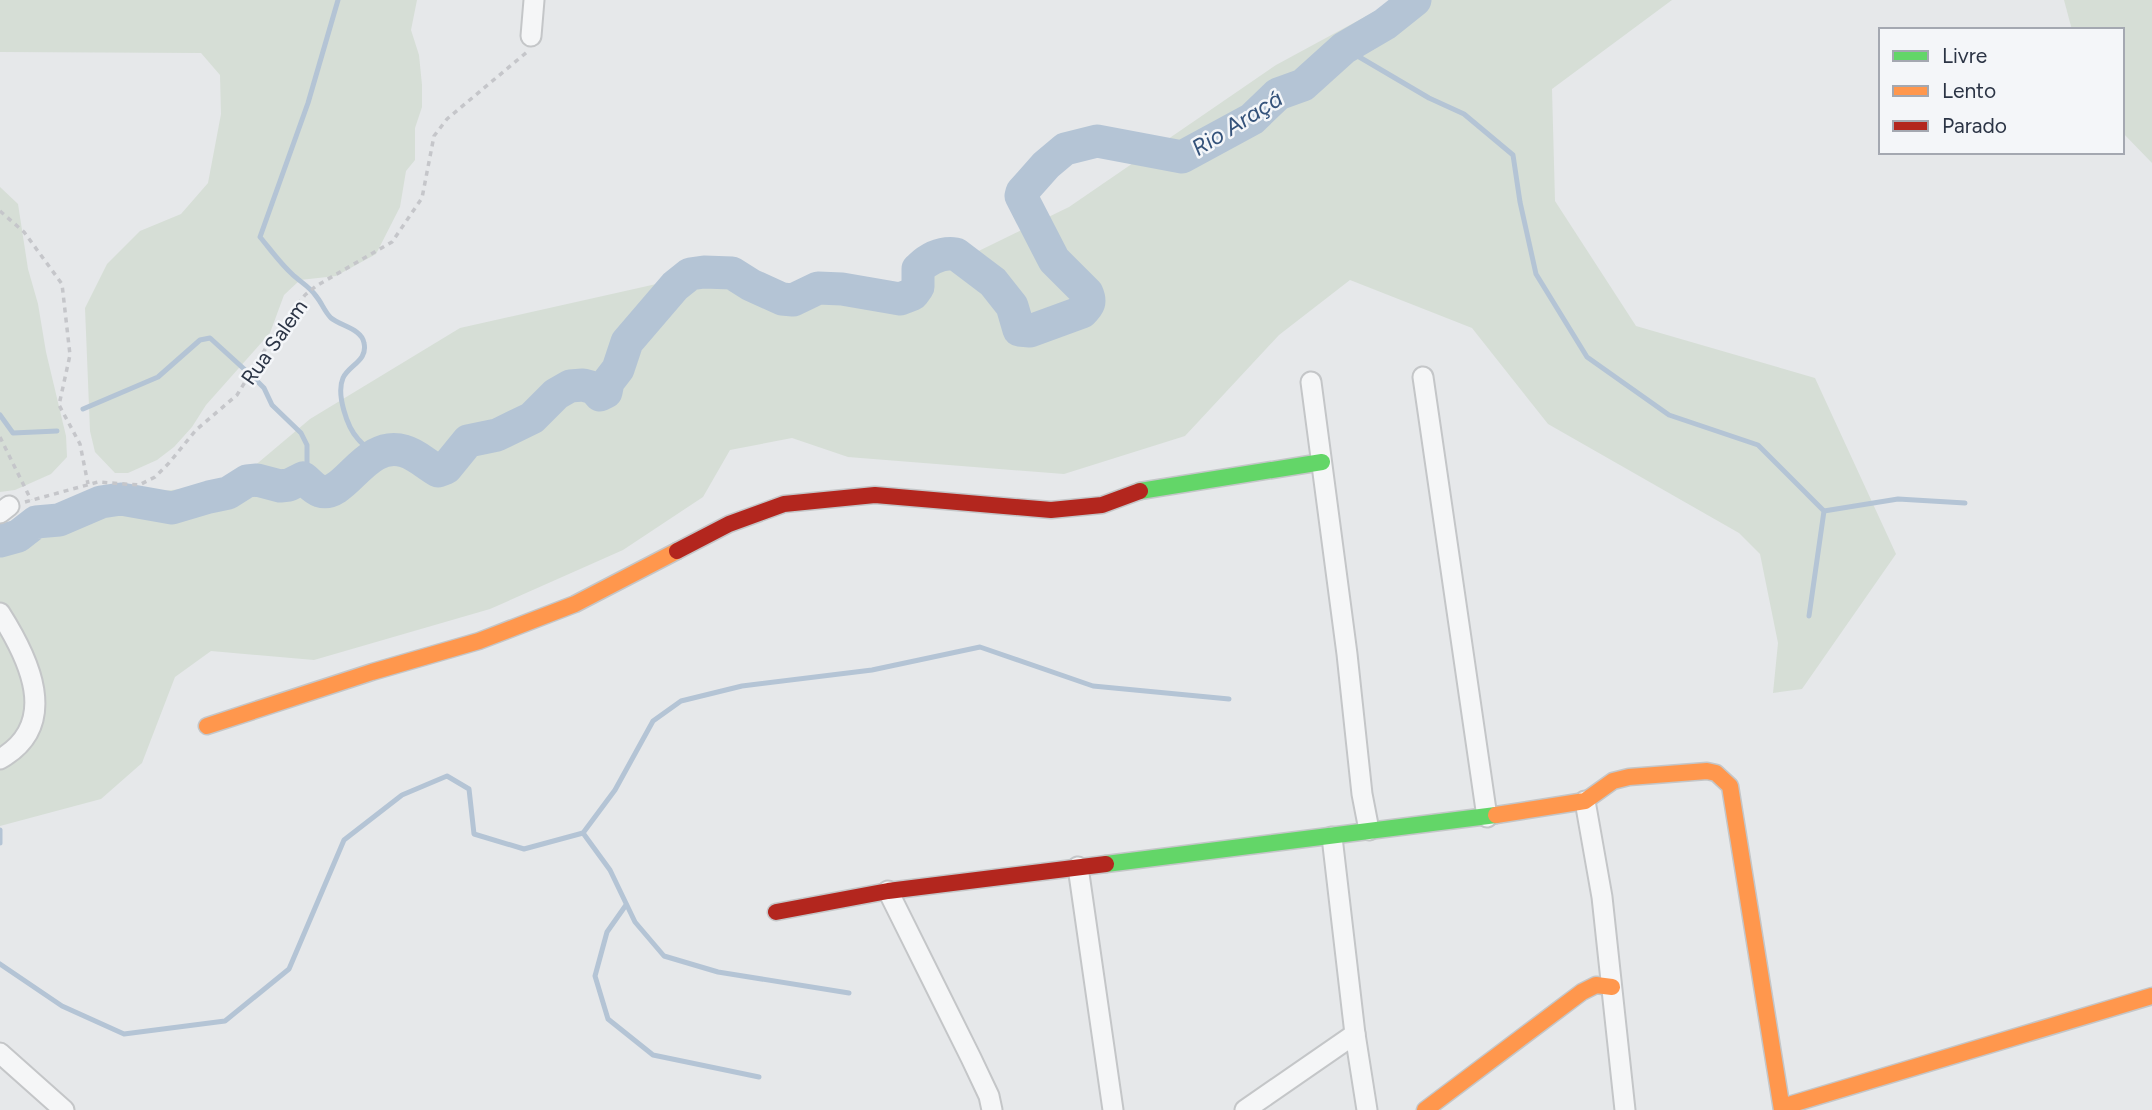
<svg xmlns="http://www.w3.org/2000/svg" width="2152" height="1110" font-family="Figtree,sans-serif">
<style>
.green{fill:#d6ded6}
.lines{fill:none;stroke-linecap:round;stroke-linejoin:round}
.stream{stroke:#b4c4d5;stroke-width:5}
.river{stroke:#b4c4d5;stroke-width:33}
.street-casing{stroke:#c4c6c8;stroke-width:23}
.fast-casing{stroke:#c4c6c8;stroke-width:19}
.slow-casing{stroke:#c4c6c8;stroke-width:19}
.jam-casing{stroke:#c4c6c8;stroke-width:19}
.path{stroke:#c5c6ca;stroke-width:3.5;stroke-dasharray:5 5;stroke-linecap:butt}
.street{stroke:#f5f6f7;stroke-width:19}
.fast{stroke:#63d668;stroke-width:16}
.slow{stroke:#ff974d;stroke-width:16}
.jam{stroke:#b3261e;stroke-width:16}
.labels{text-anchor:middle;dominant-baseline:central;stroke-width:5;stroke-linejoin:round;paint-order:stroke}
.street-label{font-size:21px;fill:#2b3445;stroke:#f4f6f9}
.water-label{font-size:23px;font-style:italic;fill:#34527a;stroke:#f4f6f9}
</style>
<rect width="100%" height="100%" fill="#e6e8ea"/>
<g class="green">
<polygon points="0,0 417,0 411,30 419,55 422,85 422,107 415,128 415,160 406,171 400,207 376,254 336,276 300,280 284,295 270,333 206,405 192,427 174,447 157,460 128,473 115,473 95,452 90,431 85,308 107,264 140,231 181,214 208,183 221,114 220,75 201,53 0,52"/>
<polygon points="1396,0 1672,0 1552,89 1555,201 1636,326 1815,378 1896,554 1802,689 1773,693 1778,643 1760,554 1739,533 1548,424 1472,328 1350,280 1279,335 1185,436 1064,474 848,457 792,438 730,450 703,497 623,550 490,609 314,660 211,651 175,677 142,763 101,799 0,826 0,549 90,498 233,484 310,419 460,328 701,274 874,302 1069,207 1276,65"/>
<polygon points="2064,0 2152,0 2152,163 2122,132 2122,30 2072,30"/>
<polygon points="0,187 18,204 28,269 38,304 46,352 66,436 67,457 51,474 15,490 0,492"/>
</g>
<g class="lines">
<g class="stream">
<path d="M338,0L308,103L260,237C270,249 280,263 292,274C299,281 310,287 316,296C322,303 324,311 331,318C341,326 362,329 364,343C368,361 349,365 343,378C336,394 347,427 358,439C364,447 372,449 381,451"/>
<polyline points="1344,48 1429,98 1464,114 1513,155 1520,202 1536,274 1587,357 1669,415 1758,445 1824,511 1809,616"/>
<polyline points="83,409 158,377 200,340 210,338 255,379 264,388 272,405 301,433 307,445 307,480"/>
<polyline points="0,415 13,433 57,431"/>
<polyline points="1824,511 1898,499 1965,503"/>
<polyline points="0,830 0,843"/>
<polyline points="583,833 610,870 635,922 664,956 718,972 849,993"/>
<polyline points="626,905 607,932 595,976 608,1019 653,1055 759,1077"/>
<polyline points="0,964 62,1006 124,1034 225,1021 289,969 344,840 402,795 447,776 469,789 474,834 524,849 583,833 615,790 653,721 681,701 742,686 872,670 980,647 1093,686 1229,699"/>
</g>
<path class="river" d="M0,541L18,536L36,522L59,520L101,502L121,499L172,508L209,497L228,493L247,481L257,480L280,486L289,485L303,478C309,482 312,488 320,491C345,499 365,439 404,451C416,454 427,465 438,471L446,468L468,441L497,435L532,418L556,394L570,386L583,385L594,388L600,395L606,392L608,382L618,369L627,342L675,286L690,274L704,272L732,273L751,285L782,299L793,300L818,288L842,289L900,299L913,294L918,287V269C928,259 941,252 956,254L993,282L1012,306L1019,330L1030,331L1082,312C1089,305 1091,302 1087,293L1054,260L1021,196L1022,192L1046,165L1065,149L1097,141L1182,157L1252,119L1278,94L1303,85L1344,48L1385,24L1415,0"/>
<defs>
<g id="street">
<polyline points="531,36 534,0"/>
<polyline points="1423,377 1487,817"/>
<polyline points="1311,382 1347,654 1362,794 1369,830"/>
<polyline points="0,513 9,506"/>
<path d="M0,613C28,657 62,724 0,759"/>
<polyline points="1585,801 1602,897 1625,1110"/>
<polyline points="1332,837 1355,1034 1367,1110"/>
<polyline points="1078,867 1113,1110"/>
<polyline points="888,891 971,1058 989,1096 992,1110"/>
<polyline points="0,1053 64,1110"/>
<polyline points="1245,1110 1355,1034"/>
</g>
<g id="fast">
<polyline points="1140,491 1322,462"/>
<polyline points="1106,864 1496,815"/>
</g>
<g id="slow">
<polyline points="207,726 372,672 479,641 575,604 677,551"/>
<polyline points="1496,815 1585,801 1613,781 1629,777 1707,771 1716,773 1730,786 1782,1110"/>
<polyline points="1782,1107 2152,996"/>
<polyline points="1425,1110 1582,992 1596,985 1612,987"/>
</g>
<g id="jam">
<polyline points="677,551 729,524 784,504 875,495 1051,510 1102,505 1140,491"/>
<polyline points="776,912 888,891 1106,864"/>
</g>
</defs>
<use href="#street" class="street-casing"/>
<use href="#fast" class="fast-casing"/>
<use href="#slow" class="slow-casing"/>
<use href="#jam" class="jam-casing"/>
<g class="path">
<polyline points="0,211 24,232 62,284 70,355 59,405 80,444 88,484"/>
<polyline points="0,437 31,500"/>
<polyline points="25,502 98,482 139,485 155,477 169,463 196,430 237,395 269,343 305,295 316,286 392,242 422,198 434,136 447,119 527,52"/>
</g>
<use href="#street" class="street"/>
<use href="#fast" class="fast"/>
<use href="#slow" class="slow"/>
<use href="#jam" class="jam"/>
</g>
<g class="labels">
<g class="street-label">
<text transform="translate(274 342) rotate(-55)">Rua Salem</text>
</g>
<g class="water-label">
<text transform="translate(1237 123) rotate(-32)">Rio Araçá</text>
</g>
</g>
<rect x="1879" y="28" width="245" height="126" fill="#f4f6f9" stroke="#a4a8b1" stroke-width="2"/>
<rect x="1893" y="51" width="35" height="10" fill="#63d668" stroke="#a4a8b1" stroke-width="2"/>
<text x="1942" y="63" font-size="21" fill="#2b3445">Livre</text>
<rect x="1893" y="86" width="35" height="10" fill="#ff974d" stroke="#a4a8b1" stroke-width="2"/>
<text x="1942" y="98" font-size="21" fill="#2b3445">Lento</text>
<rect x="1893" y="121" width="35" height="10" fill="#b3261e" stroke="#a4a8b1" stroke-width="2"/>
<text x="1942" y="133" font-size="21" fill="#2b3445">Parado</text>
</svg>
